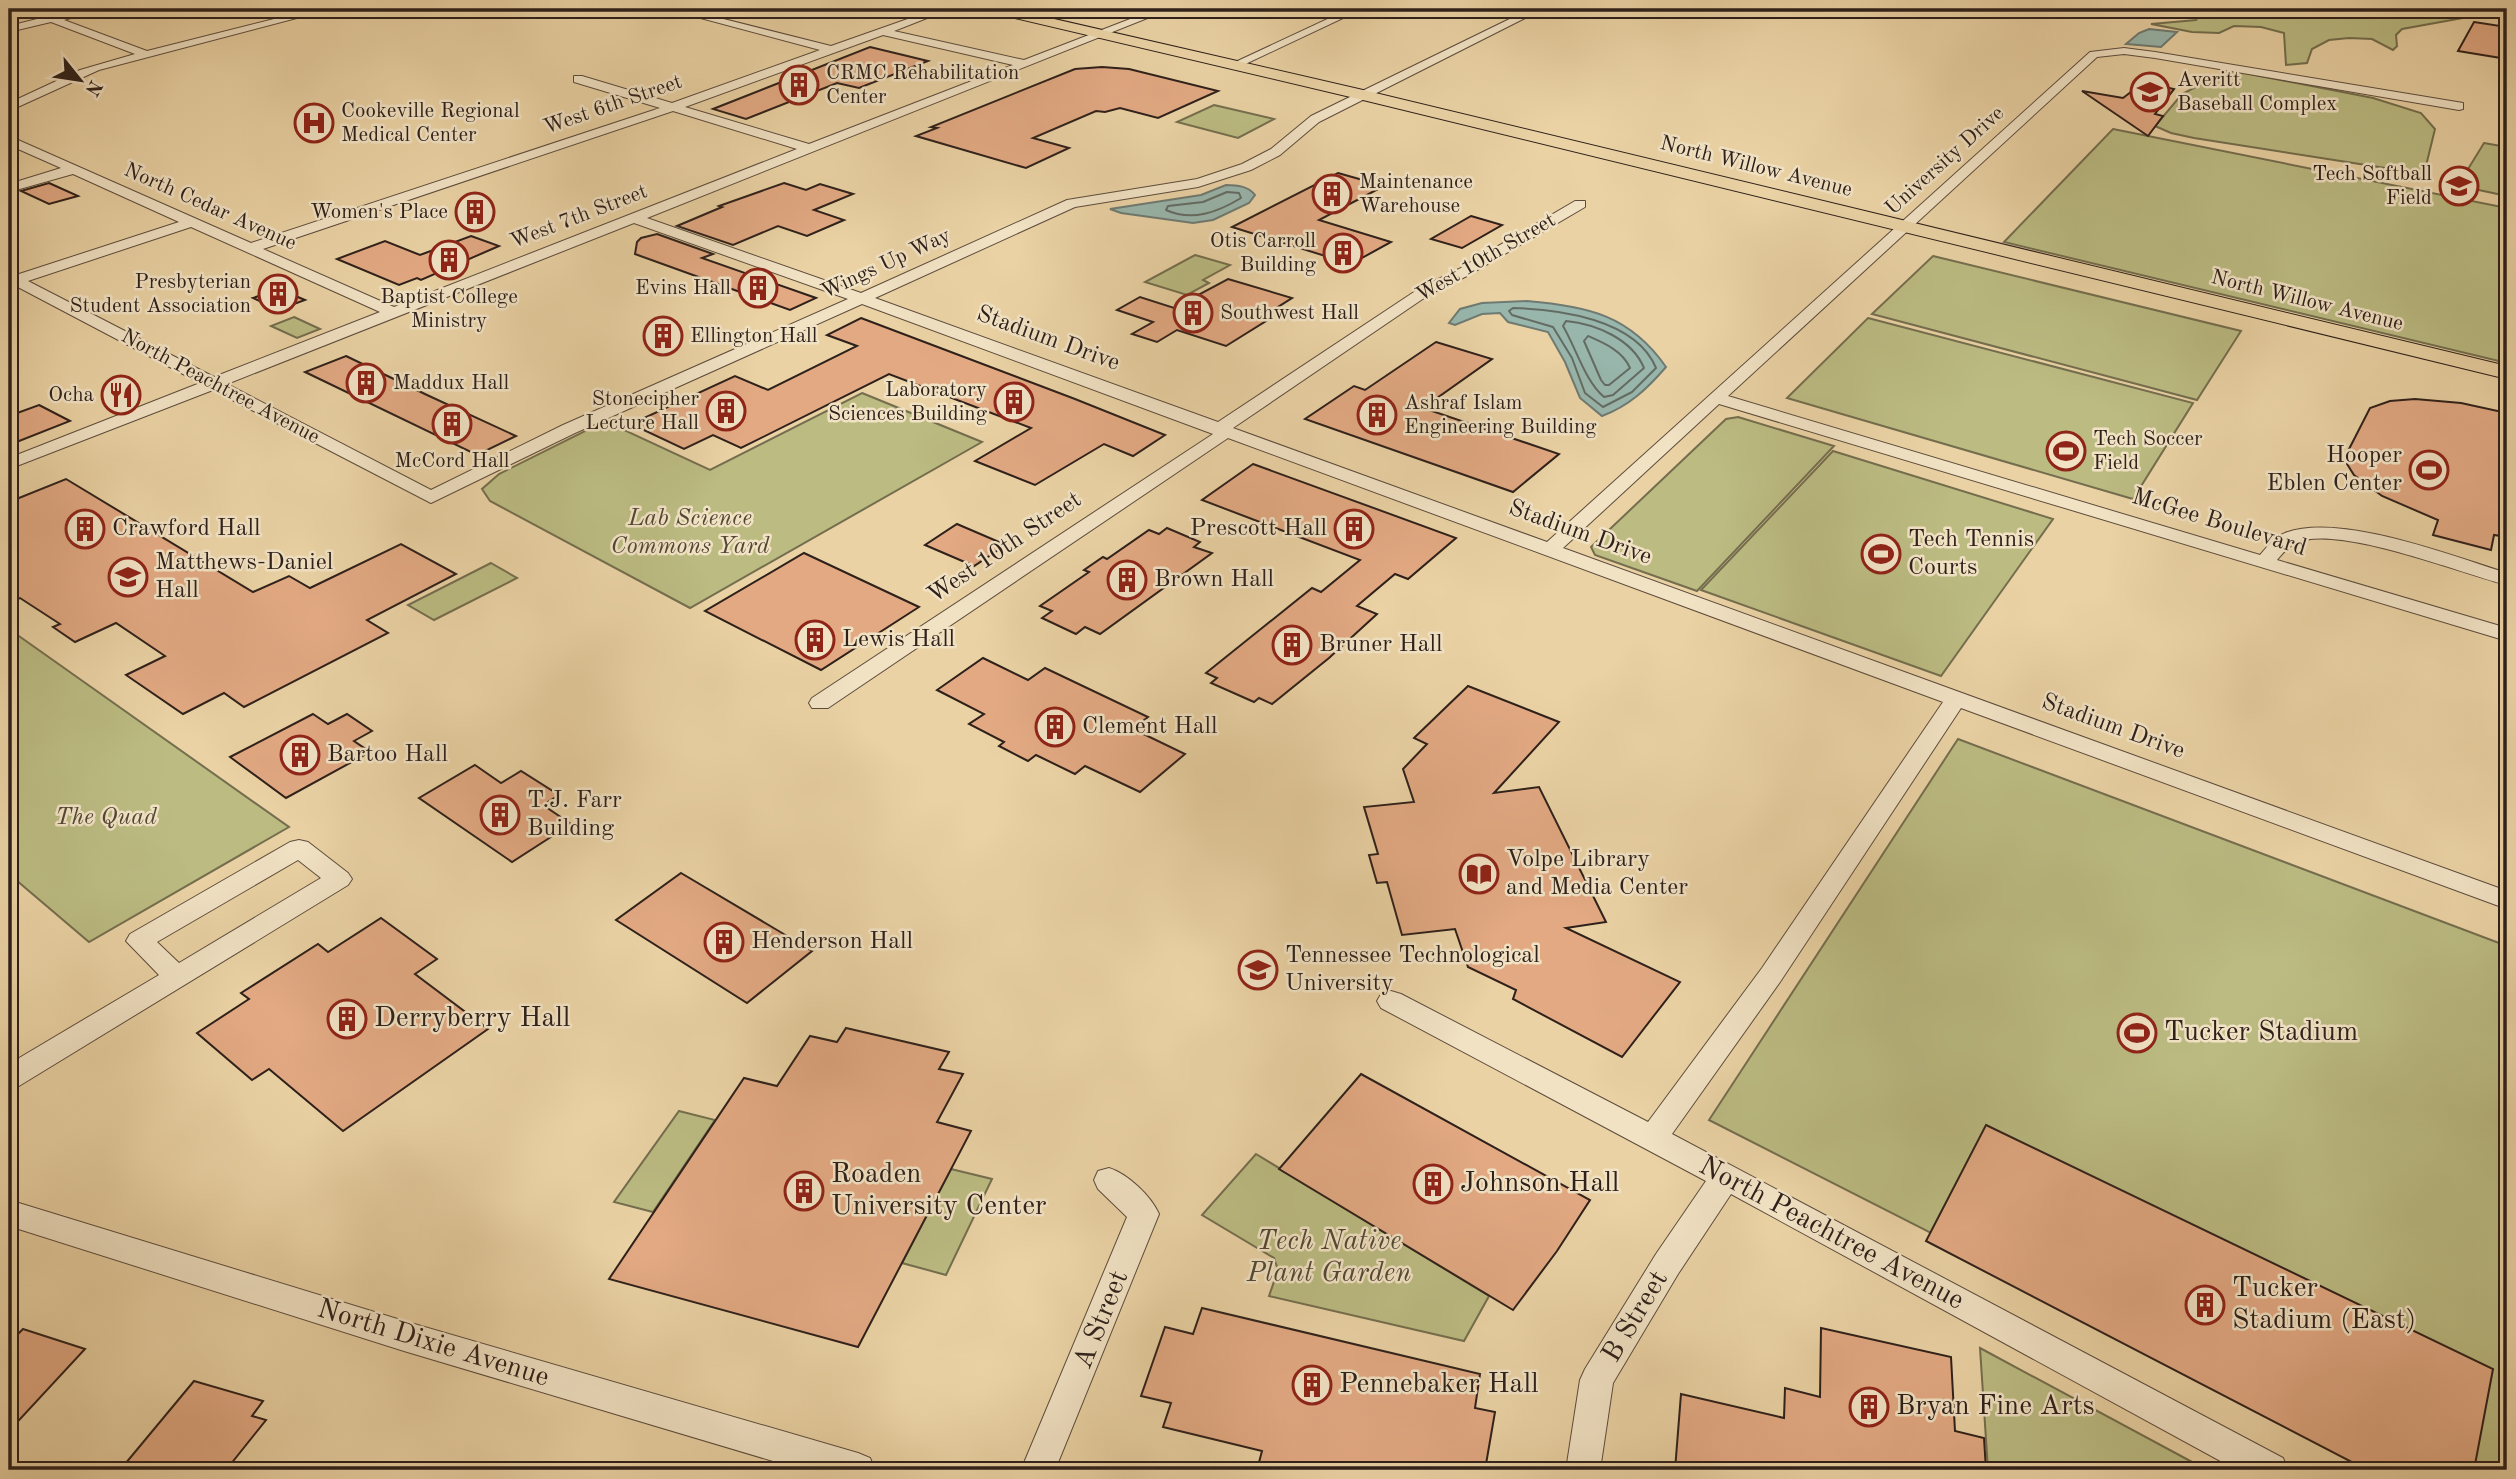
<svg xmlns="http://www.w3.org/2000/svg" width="2516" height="1479" font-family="'Old Standard TT',serif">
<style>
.green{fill:#bbbb82;stroke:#746e4e;stroke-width:2}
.water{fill:#98b6ac;stroke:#6e7a72;stroke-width:2}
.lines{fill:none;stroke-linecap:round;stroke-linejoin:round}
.shore{stroke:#636b63;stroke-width:2}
.building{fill:#e2a983;stroke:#2e201a;stroke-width:2}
.minor-casing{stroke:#5d4c3c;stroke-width:2}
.major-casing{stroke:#2e201a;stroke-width:2}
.minor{fill:#f1e2c4;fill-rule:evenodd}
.major{fill:#ead2a4;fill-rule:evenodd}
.labels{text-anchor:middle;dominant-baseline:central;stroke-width:5;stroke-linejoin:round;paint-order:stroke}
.far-poi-label{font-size:21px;fill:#2e201a;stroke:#f1e2c4;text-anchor:start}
.far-street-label{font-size:21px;fill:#2e201a;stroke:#f1e2c4}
.street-label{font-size:24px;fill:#2e201a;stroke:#f1e2c4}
.poi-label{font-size:24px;fill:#2e201a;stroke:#f1e2c4;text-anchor:start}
.park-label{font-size:24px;font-style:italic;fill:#514734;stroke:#f1e2c4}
.near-poi-label{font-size:28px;fill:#2e201a;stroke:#f1e2c4;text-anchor:start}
.near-street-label{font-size:28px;fill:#2e201a;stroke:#f1e2c4}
.near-park-label{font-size:28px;font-style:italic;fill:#514734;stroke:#f1e2c4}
</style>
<rect width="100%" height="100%" fill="#ead2a4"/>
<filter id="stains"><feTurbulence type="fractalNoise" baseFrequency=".00286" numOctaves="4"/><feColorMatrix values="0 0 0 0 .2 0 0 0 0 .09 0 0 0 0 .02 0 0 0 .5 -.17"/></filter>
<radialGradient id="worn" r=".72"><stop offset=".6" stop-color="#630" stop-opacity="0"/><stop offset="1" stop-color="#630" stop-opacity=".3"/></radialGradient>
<g class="green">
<polygon points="2176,9 2469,9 2485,14 2402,29 2396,35 2397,46 2393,50 2372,39 2349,38 2329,40 2312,49 2307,63 2286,65 2284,33 2261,27 2234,26 2219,33 2192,32 2151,24 2196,20 2198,17 2192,11"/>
<polygon points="2229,70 2373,98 2421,113 2435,129 2424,174 2194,138 2171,133 2155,126 2182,94"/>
<polygon points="1214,105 1274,119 1238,138 1177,122"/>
<polygon points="2113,129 2507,208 2507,363 2004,242"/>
<polygon points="2484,143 2507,147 2507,196 2474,189 2460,182"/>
<polygon points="1195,255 1230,265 1203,280 1209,283 1187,295 1145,282"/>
<polygon points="1933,256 2241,331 2197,400 1872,314"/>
<polygon points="294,317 320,329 297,338 271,326"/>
<polygon points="1868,318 2193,403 2133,499 1787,398"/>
<polygon points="862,393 982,442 690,608 490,501 482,489 499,474 605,421 710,470"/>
<polygon points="1738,417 1834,446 1697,591 1595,555 1591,547 1726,419"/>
<polygon points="1833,451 2053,519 1941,676 1701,590"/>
<polygon points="491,563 517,578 434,620 408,605"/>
<polygon points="9,629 289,827 89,942 9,874"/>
<polygon points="1958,739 2507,946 2507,1470 2397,1470 1709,1120"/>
<polygon points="679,1111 715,1120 653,1212 614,1202"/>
<polygon points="1256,1154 1489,1296 1464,1341 1269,1296 1278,1270 1274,1258 1202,1215"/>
<polygon points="951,1169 992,1179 946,1275 902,1263"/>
<polygon points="1980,1348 2207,1470 1988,1470"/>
</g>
<g class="water">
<polygon points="2149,29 2177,32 2161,47 2126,44 2139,33"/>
<path d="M1226,185C1237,185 1248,186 1255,195L1249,203L1213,220L1193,223L1121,213L1110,209L1201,195Z"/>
<path d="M1527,301C1587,306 1630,315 1666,367C1647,389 1629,406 1602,416L1580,398L1565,362L1548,332L1508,322L1500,313L1482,314L1455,325L1449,323L1460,309L1482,303Z"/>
</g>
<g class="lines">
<g class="shore">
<path d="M1227,192L1239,193L1241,198C1218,212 1192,222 1166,210L1168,206L1203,202Z"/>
<path d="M1513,308C1558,309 1636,319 1656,368L1632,392L1603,407L1585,393L1572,358L1553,327L1512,315L1509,311Z"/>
<path d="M1566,321C1596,324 1632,339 1644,368L1613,395L1604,397C1585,381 1576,348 1563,326Z"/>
<path d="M1588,336C1604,343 1623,351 1630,368L1609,385H1605L1601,380L1584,341Z"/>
</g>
</g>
<g class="building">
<polygon points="2474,22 2507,27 2507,59 2458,51"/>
<polygon points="870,47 928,61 859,88 837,83 746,119 713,109"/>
<polygon points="1102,67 1129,69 1218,91 1158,118 1120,108 1105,112 1096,111 1033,138 1069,148 1026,168 916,136 937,128 931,127 1075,69"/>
<polygon points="2144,82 2174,89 2155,114 2163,116 2148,136 2082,91 2123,98"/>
<polygon points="1338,173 1384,186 1319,220 1391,242 1351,264 1232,227"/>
<polygon points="49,183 78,196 49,204 21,191"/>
<polygon points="784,183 806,190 820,184 853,194 814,210 844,220 807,236 778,226 733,245 677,226 722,207 719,206"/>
<polygon points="1471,216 1502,225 1462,248 1431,239"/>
<polygon points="657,234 713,254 702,258 816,298 790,310 635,254 637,242 641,238"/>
<polygon points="471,236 499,246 421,280 417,278 399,285 337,259 385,241 420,255"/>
<polygon points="1228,279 1292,298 1259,319 1266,321 1226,346 1177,330 1157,342 1132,334 1153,322 1117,310 1140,297 1174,308"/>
<polygon points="279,289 305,300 278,310 253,298"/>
<polygon points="861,318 1075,399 1165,435 1133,456 1104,444 1035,485 975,461 1031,428 889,374 741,448 713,435 684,449 631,424 735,376 768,390 857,346 827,335"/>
<polygon points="1436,342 1492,359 1423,408 1559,454 1513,492 1305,419 1354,386 1365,390"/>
<polygon points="346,356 427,395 516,436 477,455 305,372"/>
<polygon points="2415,399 2461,403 2507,413 2507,537 2494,535 2491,550 2433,535 2438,520 2382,496 2354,475 2347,464 2346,455 2370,408 2390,401"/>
<polygon points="39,405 70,421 9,445 9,416"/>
<polygon points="1253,464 1456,538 1408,579 1395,574 1357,606 1377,614 1329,658 1272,704 1259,698 1254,702 1211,683 1217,678 1206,673 1312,588 1321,592 1360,560 1202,500"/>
<polygon points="66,479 253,592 289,576 310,588 401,544 456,574 367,620 388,633 244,707 224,693 183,714 126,675 165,656 116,623 75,642 53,627 60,624 20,598 9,602 9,502"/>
<polygon points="957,524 1006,545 974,566 925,545"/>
<polygon points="1167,528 1200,542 1194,547 1212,553 1100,634 1085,627 1076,634 1042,618 1052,611 1040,606 1089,572 1084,570 1103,557 1107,559 1149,530 1159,534"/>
<polygon points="804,553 919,607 821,670 705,611"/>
<polygon points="983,658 1028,680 1045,668 1148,717 1133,729 1185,754 1140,792 1085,766 1075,774 1036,755 1028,761 999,746 1004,742 969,724 984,714 937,690"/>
<polygon points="1468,686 1559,722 1494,793 1539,787 1606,922 1566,928 1680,982 1622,1057 1513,999 1516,990 1468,967 1455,929 1402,935 1387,882 1377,883 1369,855 1378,854 1364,807 1414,802 1403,769 1427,744 1414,738"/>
<polygon points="313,714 328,724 347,714 372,731 354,741 370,752 286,798 230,757"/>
<polygon points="475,765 501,783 521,771 559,795 543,805 571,824 512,862 419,798"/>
<polygon points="681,873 777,930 812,951 747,1003 616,920"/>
<polygon points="381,918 437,959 415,974 488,1029 343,1131 269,1069 252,1080 197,1033 249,999 241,993 318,944 328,952"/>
<polygon points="846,1028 949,1052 939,1069 963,1074 937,1122 971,1131 858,1347 609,1279 744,1078 777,1086 810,1036 837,1042"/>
<polygon points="1361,1074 1590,1200 1557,1251 1513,1310 1279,1169"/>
<polygon points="1986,1125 2493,1369 2474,1470 2367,1470 1926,1241"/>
<polygon points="1202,1308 1480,1374 1475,1408 1495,1412 1485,1470 1257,1470 1262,1451 1163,1427 1171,1403 1141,1396 1165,1327 1193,1334"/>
<polygon points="1821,1328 1951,1357 1955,1431 1984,1438 1986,1470 1675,1470 1681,1394 1784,1418 1785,1388 1820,1397"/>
<polygon points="23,1329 85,1349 9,1431 9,1343"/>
<polygon points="194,1381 263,1401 252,1416 266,1420 226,1470 120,1470"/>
</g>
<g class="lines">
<defs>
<g id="minor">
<path d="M21,9C33,9 44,15 54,15C70,15 84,9 100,9L64,20L147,51L314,9H331L99,70L9,111V103L80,70L135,54L51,22L9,32V26L41,18Z"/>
<path d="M667,9H684L831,46L936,9H950L894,31L1024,60L1156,9H1170L647,218L861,293L1067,200L1197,179L1242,164L1271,149L1311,116L1530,9H1543L1319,122L1280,155L1251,170L1198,187L1075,207L875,298L1218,422L1420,288L1459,269L1575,201H1585V207L1469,275L1430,294L1233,428L1547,542L2090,52L2124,48L2155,52L2463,103V109L2459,110L2155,58L2124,54L2097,57L1728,396L2260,555C2267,547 2274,537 2285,533C2339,512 2452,556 2507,573V585C2460,573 2340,525 2297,542C2289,545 2283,553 2277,560L2507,628V641L1719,404L1563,548L2507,891V909L1961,708L1780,982L1672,1134L2283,1458L2288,1470H2237L1731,1194L1678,1274L1613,1383L1600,1470H1566L1580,1380L1585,1369L1656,1254L1706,1181L1381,1008L1377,1001L1381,994L1391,991L1401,994L1648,1122L1762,968L1943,702L1228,438L828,708H812L809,703L812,698L1213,434L862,304L575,433L431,503L213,390L9,469V458L200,383L14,285L9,286V273L16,275L179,222L73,174L9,192V184L61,168L9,145V136L251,243L660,108L574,82V76H582L672,103L820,50ZM883,35L1013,65L809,144L685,107ZM673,111L797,149L394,307L263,249ZM634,223L848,299L563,425L431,490L227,384ZM191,227L380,312L214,377L28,281Z"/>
<polygon points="1349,9 1362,9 1239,67 1229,65"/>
<path d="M299,840L308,842L348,873L352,879L348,885L19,1086L9,1089V1064L159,975L126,941L130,934L290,842ZM298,860L321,878L179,963L157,942Z"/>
<path d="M1109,1168C1128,1174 1151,1196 1159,1214L1055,1470H1021L1127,1217L1098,1189L1094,1180L1098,1171Z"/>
<polygon points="9,1200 404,1321 858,1453 870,1458 875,1470 803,1470 404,1351 9,1226"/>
</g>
<polygon id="major" points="987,9 1011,9 1363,90 2507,366 2507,379 1363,100 994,13"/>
</defs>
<use href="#minor" class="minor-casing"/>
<use href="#major" class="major-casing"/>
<use href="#minor" class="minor"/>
<use href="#major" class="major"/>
</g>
<defs>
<symbol id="building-ring" viewBox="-11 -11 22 22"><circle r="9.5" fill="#f1e2c4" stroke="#8f2418" stroke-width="1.5"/><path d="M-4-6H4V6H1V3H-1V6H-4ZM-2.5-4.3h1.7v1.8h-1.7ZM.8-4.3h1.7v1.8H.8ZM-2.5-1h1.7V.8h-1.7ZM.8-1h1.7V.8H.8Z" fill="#8f2418"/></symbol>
<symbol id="university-ring" viewBox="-11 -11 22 22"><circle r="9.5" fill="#f1e2c4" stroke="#8f2418" stroke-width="1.5"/><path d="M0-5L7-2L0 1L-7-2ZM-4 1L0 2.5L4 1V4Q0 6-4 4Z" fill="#8f2418"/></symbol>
<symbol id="hospital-ring" viewBox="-11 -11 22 22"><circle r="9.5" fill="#f1e2c4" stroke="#8f2418" stroke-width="1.5"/><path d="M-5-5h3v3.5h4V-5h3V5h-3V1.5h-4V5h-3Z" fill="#8f2418"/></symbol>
<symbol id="restaurant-ring" viewBox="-11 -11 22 22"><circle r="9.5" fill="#f1e2c4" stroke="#8f2418" stroke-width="1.5"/><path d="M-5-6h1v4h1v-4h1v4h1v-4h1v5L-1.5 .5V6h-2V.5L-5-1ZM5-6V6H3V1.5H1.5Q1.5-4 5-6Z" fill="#8f2418"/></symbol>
<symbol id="stadium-ring" viewBox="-11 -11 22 22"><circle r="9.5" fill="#f1e2c4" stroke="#8f2418" stroke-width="1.5"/><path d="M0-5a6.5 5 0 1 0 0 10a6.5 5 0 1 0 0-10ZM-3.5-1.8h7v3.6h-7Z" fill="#8f2418"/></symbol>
<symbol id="library-ring" viewBox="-11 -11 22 22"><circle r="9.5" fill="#f1e2c4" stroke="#8f2418" stroke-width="1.5"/><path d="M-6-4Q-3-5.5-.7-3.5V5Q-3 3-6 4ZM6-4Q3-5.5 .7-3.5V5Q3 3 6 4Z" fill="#8f2418"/></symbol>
</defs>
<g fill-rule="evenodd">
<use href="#building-ring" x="777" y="63" width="44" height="44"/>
<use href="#university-ring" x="2128" y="70" width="44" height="44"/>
<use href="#hospital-ring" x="292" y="101" width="44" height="44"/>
<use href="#university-ring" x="2437" y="164" width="44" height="44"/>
<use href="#building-ring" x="1310" y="172" width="44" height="44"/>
<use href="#building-ring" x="453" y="190" width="44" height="44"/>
<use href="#building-ring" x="1321" y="231" width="44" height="44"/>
<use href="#building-ring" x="427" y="238" width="44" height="44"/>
<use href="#building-ring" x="736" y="266" width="44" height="44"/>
<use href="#building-ring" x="256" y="272" width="44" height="44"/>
<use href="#building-ring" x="1171" y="291" width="44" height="44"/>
<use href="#building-ring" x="641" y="314" width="44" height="44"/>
<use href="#building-ring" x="344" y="361" width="44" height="44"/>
<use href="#restaurant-ring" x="99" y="373" width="44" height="44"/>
<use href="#building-ring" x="992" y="380" width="44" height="44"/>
<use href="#building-ring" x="704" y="389" width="44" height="44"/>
<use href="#building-ring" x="1355" y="393" width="44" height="44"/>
<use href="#building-ring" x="430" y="402" width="44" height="44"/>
<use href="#stadium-ring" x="2044" y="429" width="44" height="44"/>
<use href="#stadium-ring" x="2407" y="448" width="44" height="44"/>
<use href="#building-ring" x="63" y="507" width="44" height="44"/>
<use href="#building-ring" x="1332" y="507" width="44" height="44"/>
<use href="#stadium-ring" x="1859" y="532" width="44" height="44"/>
<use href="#university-ring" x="106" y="555" width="44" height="44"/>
<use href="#building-ring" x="1105" y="558" width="44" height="44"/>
<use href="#building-ring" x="793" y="618" width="44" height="44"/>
<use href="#building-ring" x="1270" y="623" width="44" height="44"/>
<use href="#building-ring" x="1033" y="705" width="44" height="44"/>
<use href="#building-ring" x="278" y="733" width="44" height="44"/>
<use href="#building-ring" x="478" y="793" width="44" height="44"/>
<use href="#library-ring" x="1457" y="852" width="44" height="44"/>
<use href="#building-ring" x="702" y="920" width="44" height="44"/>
<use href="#university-ring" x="1236" y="948" width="44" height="44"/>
<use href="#building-ring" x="325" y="997" width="44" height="44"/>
<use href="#stadium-ring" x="2115" y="1011" width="44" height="44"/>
<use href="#building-ring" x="1411" y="1162" width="44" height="44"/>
<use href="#building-ring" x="782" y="1169" width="44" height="44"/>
<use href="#building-ring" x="2183" y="1283" width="44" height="44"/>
<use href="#building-ring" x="1290" y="1363" width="44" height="44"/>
<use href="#building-ring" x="1847" y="1385" width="44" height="44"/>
</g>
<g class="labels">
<g class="far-poi-label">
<text x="826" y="73">CRMC Rehabilitation<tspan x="826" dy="24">Center</tspan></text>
<text x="2177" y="80">Averitt<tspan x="2177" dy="24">Baseball Complex</tspan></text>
<text x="341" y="111">Cookeville Regional<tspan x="341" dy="24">Medical Center</tspan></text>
<text x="2432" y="174" text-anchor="end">Tech Softball<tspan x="2432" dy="24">Field</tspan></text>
<text x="1359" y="182">Maintenance<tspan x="1359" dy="24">Warehouse</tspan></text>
<text x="448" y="212" text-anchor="end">Women's Place</text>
<text x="1316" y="241" text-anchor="end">Otis Carroll<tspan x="1316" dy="24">Building</tspan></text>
<text x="251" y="282" text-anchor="end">Presbyterian<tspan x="251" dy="24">Student Association</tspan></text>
<text x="731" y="288" text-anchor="end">Evins Hall</text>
<text x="449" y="297" text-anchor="middle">Baptist College<tspan x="449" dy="24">Ministry</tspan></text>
<text x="1220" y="313">Southwest Hall</text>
<text x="690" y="336">Ellington Hall</text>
<text x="393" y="383">Maddux Hall</text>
<text x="987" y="390" text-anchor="end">Laboratory<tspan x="987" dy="24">Sciences Building</tspan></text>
<text x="94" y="395" text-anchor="end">Ocha</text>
<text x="699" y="399" text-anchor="end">Stonecipher<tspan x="699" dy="24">Lecture Hall</tspan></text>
<text x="1404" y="403">Ashraf Islam<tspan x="1404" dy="24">Engineering Building</tspan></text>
<text x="2093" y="439">Tech Soccer<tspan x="2093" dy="24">Field</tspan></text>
<text x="452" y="461" text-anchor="middle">McCord Hall</text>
</g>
<g class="far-street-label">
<text transform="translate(613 105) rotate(-19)">West 6th Street</text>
<text transform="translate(1945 161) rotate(-42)">University Drive</text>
<text transform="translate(1756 167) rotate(14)">North Willow Avenue</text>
<text transform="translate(210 207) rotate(24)">North Cedar Avenue</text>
<text transform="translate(579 217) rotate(-21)">West 7th Street</text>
<text transform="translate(1486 258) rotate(-30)">West 10th Street</text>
<text transform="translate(886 264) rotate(-25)">Wings Up Way</text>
<text transform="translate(2307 301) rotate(14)">North Willow Avenue</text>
<text transform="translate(220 387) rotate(28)">North Peachtree Avenue</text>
</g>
<g class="street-label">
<text transform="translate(1048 339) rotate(20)">Stadium Drive</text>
<text transform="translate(2219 523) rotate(17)">McGee Boulevard</text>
<text transform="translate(1580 533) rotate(20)">Stadium Drive</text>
<text transform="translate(1005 548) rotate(-34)">West 10th Street</text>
<text transform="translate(2113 727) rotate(20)">Stadium Drive</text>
</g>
<g class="poi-label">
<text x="2402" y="456" text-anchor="end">Hooper<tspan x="2402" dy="28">Eblen Center</tspan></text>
<text x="112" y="529">Crawford Hall</text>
<text x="1327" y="529" text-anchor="end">Prescott Hall</text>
<text x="1908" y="540">Tech Tennis<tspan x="1908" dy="28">Courts</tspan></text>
<text x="155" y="563">Matthews-Daniel<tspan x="155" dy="28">Hall</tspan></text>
<text x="1154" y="580">Brown Hall</text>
<text x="842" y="640">Lewis Hall</text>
<text x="1319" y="645">Bruner Hall</text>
<text x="1082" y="727">Clement Hall</text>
<text x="327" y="755">Bartoo Hall</text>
<text x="527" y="801">T.J. Farr<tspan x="527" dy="28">Building</tspan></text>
<text x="1506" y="860">Volpe Library<tspan x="1506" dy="28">and Media Center</tspan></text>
<text x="751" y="942">Henderson Hall</text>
<text x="1285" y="956">Tennessee Technological<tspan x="1285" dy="28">University</tspan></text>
</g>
<g class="park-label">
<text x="690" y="519">Lab Science<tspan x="690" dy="28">Commons Yard</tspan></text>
<text x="106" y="818">The Quad</text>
</g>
<g class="near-poi-label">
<text x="374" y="1019">Derryberry Hall</text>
<text x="2164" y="1033">Tucker Stadium</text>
<text x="831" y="1175">Roaden<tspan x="831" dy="32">University Center</tspan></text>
<text x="1460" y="1184">Johnson Hall</text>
<text x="2232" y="1289">Tucker<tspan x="2232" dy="32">Stadium (East)</tspan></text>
<text x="1339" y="1385">Pennebaker Hall</text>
<text x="1896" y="1407">Bryan Fine Arts</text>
</g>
<g class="near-street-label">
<text transform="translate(1831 1234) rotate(28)">North Peachtree Avenue</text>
<text transform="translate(1636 1317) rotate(-59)">B Street</text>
<text transform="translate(1102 1320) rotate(-68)">A Street</text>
<text transform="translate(433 1344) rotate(17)">North Dixie Avenue</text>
</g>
<g class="near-park-label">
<text x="1329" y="1242">Tech Native<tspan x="1329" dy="32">Plant Garden</tspan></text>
</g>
</g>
<rect width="2516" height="1479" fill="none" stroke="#ead2a4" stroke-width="35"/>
<rect x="10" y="10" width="2495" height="1458" fill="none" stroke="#2e201a" stroke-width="3.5"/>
<rect x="18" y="18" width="2481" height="1444" fill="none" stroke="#2e201a" stroke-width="2"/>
<g transform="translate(80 80) rotate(120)" stroke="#f1e2c4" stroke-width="5" paint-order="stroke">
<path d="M0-5L12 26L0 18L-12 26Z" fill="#2e201a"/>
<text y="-10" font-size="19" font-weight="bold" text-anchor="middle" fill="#2e201a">N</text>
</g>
<rect width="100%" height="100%" filter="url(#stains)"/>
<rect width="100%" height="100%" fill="url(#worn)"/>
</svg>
